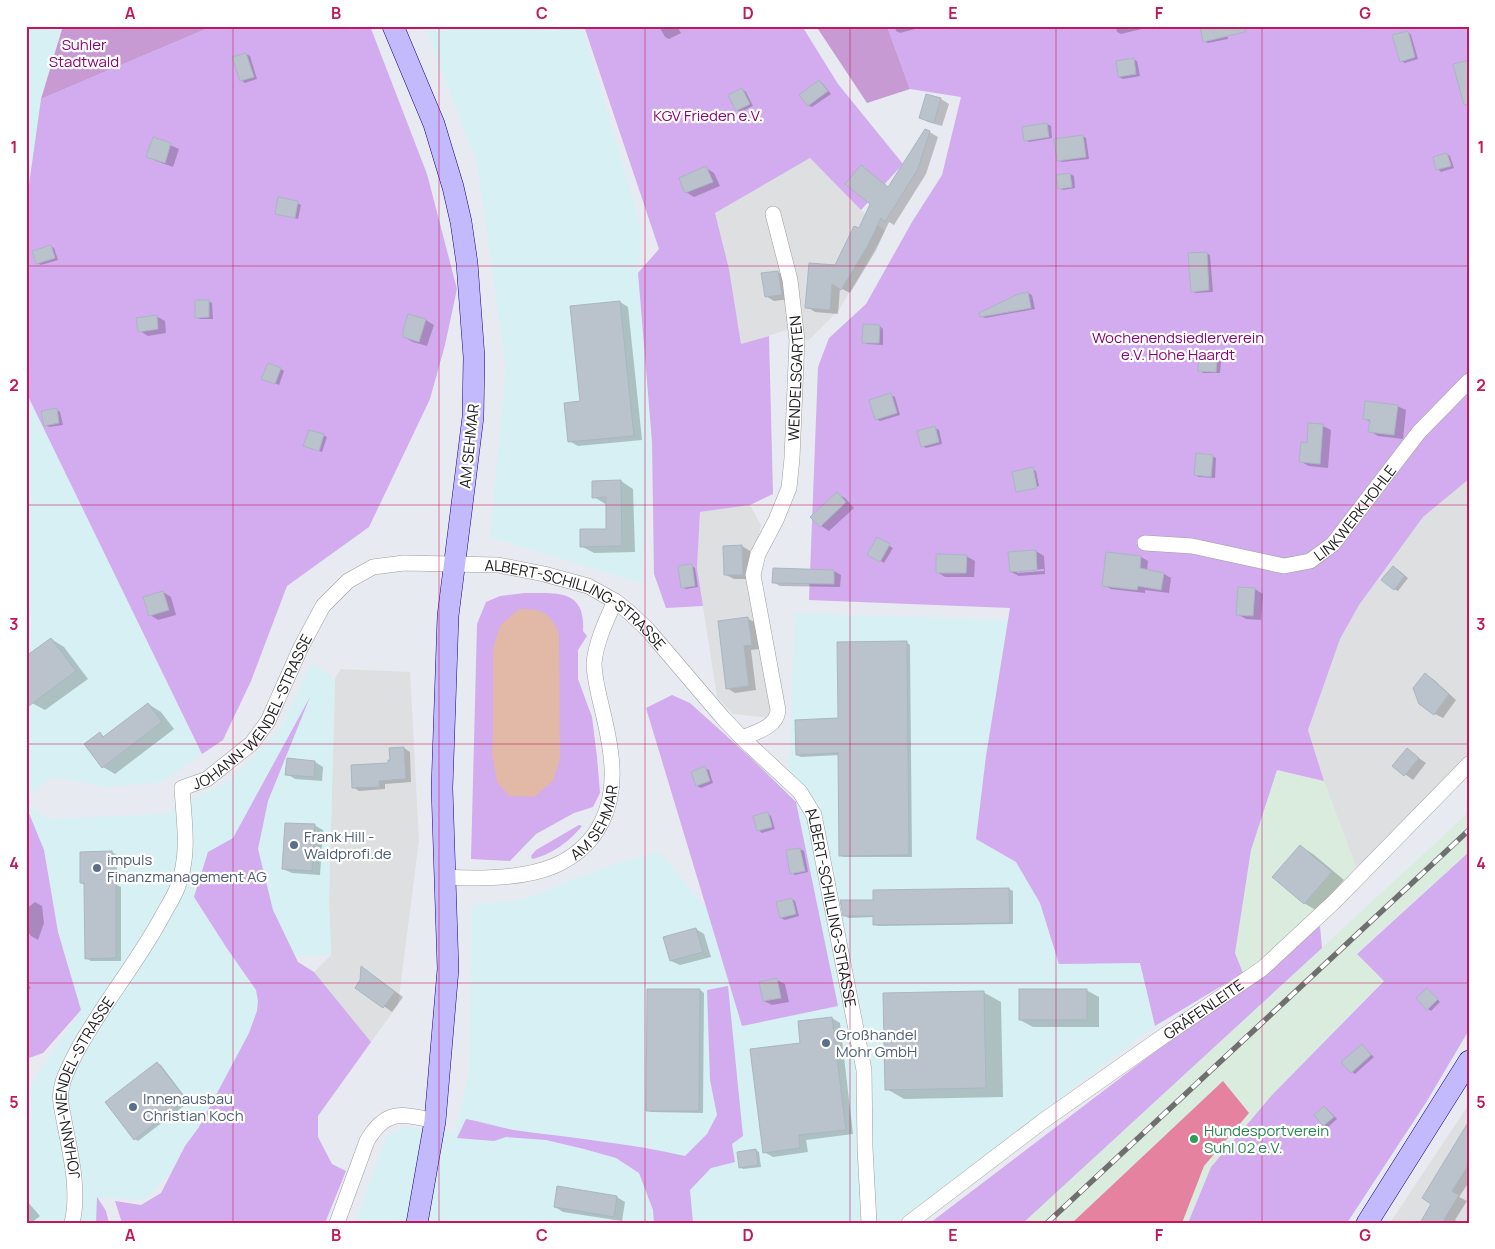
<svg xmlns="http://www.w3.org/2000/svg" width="1495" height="1249" font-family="Manrope,sans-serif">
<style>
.residential{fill:#dedfe0}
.commercial{fill:#d7f0f3}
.industrial{fill:#d9ecde}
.grass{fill:#d3abef}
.forest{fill:#c79ad4}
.pitch{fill:#e582a0}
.water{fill:#e2b8a6}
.shadow{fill:#0003;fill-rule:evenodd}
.building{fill:#bac2cb;stroke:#a9b6c5}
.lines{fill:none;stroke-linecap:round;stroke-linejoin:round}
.minor-casing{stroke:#9e9e9e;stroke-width:16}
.secondary-casing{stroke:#180081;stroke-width:22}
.minor{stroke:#fff;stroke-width:15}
.secondary{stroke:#c3bafe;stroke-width:21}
.rail-casing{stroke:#6f6f6f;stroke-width:5.5}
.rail{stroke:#fff;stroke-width:4;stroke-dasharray:11;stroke-linecap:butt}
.grid{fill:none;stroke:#c2185b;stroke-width:1;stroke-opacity:0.55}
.service-dot{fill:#5c6f8a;stroke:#fff;stroke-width:2}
.leisure-dot{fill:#2e9e5b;stroke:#fff;stroke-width:2}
.labels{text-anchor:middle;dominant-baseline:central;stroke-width:4.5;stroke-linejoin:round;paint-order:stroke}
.park-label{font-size:15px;fill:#8a0475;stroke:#fff}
.street-label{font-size:15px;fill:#212121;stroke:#fff}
.service-label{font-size:15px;fill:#4e5e75;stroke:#fff;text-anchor:start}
.leisure-label{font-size:15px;fill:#27864d;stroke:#fff;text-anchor:start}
.neatline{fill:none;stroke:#c2185b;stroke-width:2}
.grid-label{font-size:16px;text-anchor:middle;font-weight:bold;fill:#c2185b}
</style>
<rect width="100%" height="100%" fill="#e8eaf2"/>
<g class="residential">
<polygon points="810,158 861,210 885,231 839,310 808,341 789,329 741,345 729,269 715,213"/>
<polygon points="1469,479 1469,760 1357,870 1324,781 1308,730 1340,639 1359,605 1423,517"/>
<polygon points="750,505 761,525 750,575 772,718 733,714 717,697 697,568 700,512"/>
<polygon points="341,669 410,672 419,840 398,1005 371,1042 314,972 331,955 329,900 335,679"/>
<polygon points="1469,1104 1469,1223 1390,1223 1467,1107"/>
</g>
<g class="commercial">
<polygon points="26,26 63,27 41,99 26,206"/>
<polygon points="425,26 582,26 641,227 638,273 652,447 641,583 490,537 506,369 477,163"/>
<polygon points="26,391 202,754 162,782 108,787 51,777 26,800"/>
<polygon points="795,613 1009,620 986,756 976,839 1016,862 1040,903 1059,964 1140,963 1155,1026 896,1223 355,1223 387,1135 406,1127 455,1133 470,1069 471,905 521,900 609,866 659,851 707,910 742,1026 837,1006 789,766"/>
<polygon points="312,662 335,679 329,900 331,955 288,957 273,1007 203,1138 145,1200 98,1197 98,1223 26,1223 26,1091 81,1010 58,932 44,850 26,803 48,819 164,814 232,779 281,728"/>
</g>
<g class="industrial">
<polygon points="1277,770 1324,781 1357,870 1269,956 1243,973 1235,953 1251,850"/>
<polygon points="1469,812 1469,852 1357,953 1384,980 1272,1095 1211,1167 1188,1223 1023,1223"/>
</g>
<g class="grass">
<polygon points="213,26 370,26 427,174 457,289 445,345 430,399 369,527 287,586 251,681 223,740 202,754 26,392 26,206 41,99"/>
<polygon points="584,26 802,26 838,84 903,164 861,210 810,158 715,213 729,269 741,344 769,336 773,494 750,505 700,512 697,568 703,606 666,608 654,574 652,442 638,273 659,249"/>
<polygon points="887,26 1469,26 1469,479 1423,517 1359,605 1340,639 1308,730 1324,781 1277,770 1251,850 1235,953 1243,973 1155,1026 1140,963 1059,964 1040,903 1016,862 976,839 986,756 1010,608 809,600 818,367 829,338 866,304 912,222 942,175 961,97 910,89"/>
<path d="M525,593C557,593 586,589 583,631L587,636L578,650V679L592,717L597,757L600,793L593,807L574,813L536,834L510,861L471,859L477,624L486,602L500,596Z"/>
<polygon points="672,695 690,703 751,758 796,802 838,1006 742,1026 646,708"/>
<polygon points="310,697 268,801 258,849 273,910 298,962 314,972 371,1042 318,1116 318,1137 332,1164 346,1171 325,1223 122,1223 115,1201 141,1205 161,1193 185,1146 199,1127 249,1033 257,1011 258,1001 256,990 226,947 194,897 208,852 233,838"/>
<polygon points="26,806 44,850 58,932 81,1010 43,1053 26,1059"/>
<path d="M579,825L582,826C570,841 551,855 532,859L531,856L536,850Z"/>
<polygon points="1469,852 1469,1030 1427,1101 1347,1223 1188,1223 1211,1167 1272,1095 1384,981 1357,954"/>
<polygon points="1320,926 1322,948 1023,1223 930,1223"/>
<path d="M728,986L743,1136L732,1144L735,1162L711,1168L690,1190L693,1223H654L653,1210L639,1173L616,1158L584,1149L546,1140L506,1137L494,1141L457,1138L466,1119C482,1122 498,1127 514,1130C571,1138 629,1143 685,1156L707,1134L717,1115L710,1080L707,990Z"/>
<polygon points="97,1197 106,1211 109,1223 96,1223"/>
</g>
<g class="forest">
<polygon points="63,26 213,26 41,99"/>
<polygon points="816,26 887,26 910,89 867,103"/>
</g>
<polygon class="pitch" points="1223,1081 1249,1113 1204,1166 1182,1223 1072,1223"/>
<path class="water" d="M519,609C542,609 550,612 559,634L560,759L553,781L534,797L509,796L497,782L492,754L493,731V649L500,626Z"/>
<g class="shadow">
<polygon points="659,26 677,26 681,33 669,39 665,37"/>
<polygon points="895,26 915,26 915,29 900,33 896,31"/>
<polygon points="1116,26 1154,26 1121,34 1117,32"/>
<polygon points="1225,26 1228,39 1208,43 1204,41"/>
<polygon points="1408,32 1411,35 1418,59 1405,63 1401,61"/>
<polygon points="246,54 250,56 257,79 245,83 241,80"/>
<polygon points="1133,59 1137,61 1140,76 1123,79 1119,77"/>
<polygon points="820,81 823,84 831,94 812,107 808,105"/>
<polygon points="742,89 746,92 753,106 740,112 737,110"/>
<polygon points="941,99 949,104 942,126 928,122 920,118"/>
<polygon points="1047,124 1051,126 1052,138 1029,142 1025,140"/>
<polygon points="926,130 938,137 926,174 894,225 889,222 876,250 850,293 840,288 838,314 815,312 807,307 860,230 871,204 861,167 889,188"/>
<polygon points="1083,136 1086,138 1089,159 1062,162 1058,160"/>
<polygon points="154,138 179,149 173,167 156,161 148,156"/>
<polygon points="1447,154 1450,156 1454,168 1441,172 1438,169"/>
<polygon points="706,168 714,173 720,186 694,197 686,192"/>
<polygon points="1070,174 1074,176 1075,188 1063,190 1059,188"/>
<polygon points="297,203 301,205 298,219 276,213"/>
<polygon points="50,246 54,248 58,260 41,265 37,263"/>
<polygon points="1206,253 1210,255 1213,292 1196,293 1192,291"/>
<polygon points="778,272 786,277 790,299 774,301 766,296"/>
<polygon points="1028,293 1032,295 1035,309 985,318 981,316 1018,295"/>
<polygon points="208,301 212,303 213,319 200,319 197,317"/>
<polygon points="620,302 628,307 642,440 578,446 569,441 581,402"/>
<polygon points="156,316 165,321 166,333 148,336 140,331"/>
<polygon points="426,320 434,325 427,346 413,342 404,337"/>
<polygon points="880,326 883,329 883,345 867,344 863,342"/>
<polygon points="1200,359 1217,360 1221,362 1220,373 1203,373 1200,370"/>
<polygon points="281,369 284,371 279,385 267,380"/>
<polygon points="891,395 895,397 900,415 880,421 876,419"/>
<polygon points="1397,406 1406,410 1403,439 1378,436 1370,431 1371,422 1365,419"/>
<polygon points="56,409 60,412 63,425 49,427 45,425"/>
<polygon points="1323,426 1331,430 1328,468 1309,466 1300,461 1308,444"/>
<polygon points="935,428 939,430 942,444 926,448 922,446"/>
<polygon points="323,435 327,437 322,452 305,446"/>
<polygon points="1212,456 1216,458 1215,478 1199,477 1195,475"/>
<polygon points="1032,469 1036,471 1039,486 1018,491"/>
<polygon points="621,481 633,489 635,552 594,553 581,546 608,530 607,505 594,497"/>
<polygon points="837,494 845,498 854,508 829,531 821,526 812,517"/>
<polygon points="878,539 893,548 884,563 869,554"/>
<polygon points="742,546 750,551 751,579 734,579 726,575"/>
<path d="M1036,551L1044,556L1045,574L1019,576L1011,572ZM1044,569V571L1017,573V571Z"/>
<polygon points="966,556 975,561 974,577 945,577 937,572"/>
<polygon points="1141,557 1148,561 1147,571 1164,574 1171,578 1169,593 1145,590 1145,593 1111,589 1104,585"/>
<polygon points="692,566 695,568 698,587 686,589 682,587"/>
<polygon points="774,569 834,571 841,575 840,587 780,586 773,582"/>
<polygon points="1397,569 1408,578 1398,591 1394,589"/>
<polygon points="1255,589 1263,594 1261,620 1246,619 1237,614"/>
<polygon points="163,592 171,597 176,615 158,620 150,615"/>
<polygon points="747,618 756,623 759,649 751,650 756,690 735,693 727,688"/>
<polygon points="51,639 64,647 88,679 45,710 32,703"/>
<polygon points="906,642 910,645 912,857 844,857 840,855 840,755 801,757 797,755 839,720"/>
<polygon points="1425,674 1433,679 1456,700 1443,718 1435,714"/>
<polygon points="148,704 161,712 174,729 115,774 103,767 100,734 105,737"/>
<polygon points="404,748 410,752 411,782 385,784 385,789 359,791 353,787 389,765"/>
<polygon points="1407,750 1426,763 1413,780 1394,766"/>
<polygon points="288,760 315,762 323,767 322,781 295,779 287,774"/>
<polygon points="705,768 709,770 713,783 701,788 697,786"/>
<polygon points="768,814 771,816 775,829 762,833 758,830"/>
<polygon points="314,825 323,830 320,875 292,873 283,869"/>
<polygon points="1300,846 1313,854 1344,880 1317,911 1304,903"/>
<polygon points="800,849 804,851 808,872 795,875 791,873"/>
<polygon points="112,852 117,855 117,885 121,887 121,961 91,961 86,958 85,885 81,883"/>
<polygon points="1009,889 1013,891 1013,924 878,926 875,924 874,917 848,918 845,915 874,901"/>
<polygon points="792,899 795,901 799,916 785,920 781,918"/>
<polygon points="35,902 42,906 44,923 38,940 31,936 26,929 26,909"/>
<polygon points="696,929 704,934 711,957 680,965 671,961 665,938"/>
<polygon points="370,973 403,997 392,1012 357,987"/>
<polygon points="777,980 785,984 789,1002 772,1005 764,1001"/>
<polygon points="26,982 31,988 26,991"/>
<polygon points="648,990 700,990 704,993 703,1113 651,1112 647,1110"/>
<polygon points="1086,990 1099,997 1099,1027 1033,1027 1020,1020"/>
<polygon points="983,992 1001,1002 1003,1097 904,1099 887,1089"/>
<polygon points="1431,992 1440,1002 1431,1011 1428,1009"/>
<polygon points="832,1018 840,1023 853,1134 806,1140 808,1152 773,1157 764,1152 801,1044"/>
<polygon points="1362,1046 1374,1057 1355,1074 1352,1072"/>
<polygon points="157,1063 161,1065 189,1102 138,1141 135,1139"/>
<polygon points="1325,1107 1337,1119 1328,1127 1324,1125"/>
<polygon points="1469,1123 1469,1182 1459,1197 1467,1201 1455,1220 1459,1222 1421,1223 1433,1203"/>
<polygon points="756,1150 759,1152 761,1167 743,1169 740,1167"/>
<polygon points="617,1197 625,1202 622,1221 563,1212 555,1207"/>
<polygon points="26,1200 40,1216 31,1223 26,1223"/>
</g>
<g class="building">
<polygon points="1200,26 1245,26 1245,32 1203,42"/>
<polygon points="1408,31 1415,57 1400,62 1392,35"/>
<polygon points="246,53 254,77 240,81 232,57"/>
<polygon points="1134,58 1136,74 1118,77 1116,61"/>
<polygon points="1469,60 1469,104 1464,105 1453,64"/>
<polygon points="819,80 828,91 808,106 799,95"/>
<polygon points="742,88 750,104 736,111 728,95"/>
<polygon points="926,94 941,98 934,123 919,118"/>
<polygon points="1047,123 1049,137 1024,141 1022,127"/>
<polygon points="925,129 930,131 918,169 885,222 881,218 868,245 841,290 832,284 830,310 805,308 809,263 835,265 854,226 859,228 870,204 845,184 861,165 888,187"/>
<polygon points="1083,135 1086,157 1057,161 1054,139"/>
<polygon points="153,137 171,143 165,163 146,157"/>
<polygon points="1447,153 1451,166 1436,170 1433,157"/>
<polygon points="706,166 713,182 685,193 679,178"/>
<polygon points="1070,173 1072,187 1058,189 1056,175"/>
<polygon points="278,197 298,201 295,218 275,214"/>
<polygon points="51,245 55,258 36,264 32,251"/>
<polygon points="1207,252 1209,290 1191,292 1188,253"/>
<polygon points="778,271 782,295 765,297 761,273"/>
<polygon points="1028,292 1031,308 980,317 979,313 1018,294"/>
<polygon points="195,300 209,300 209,317 195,318"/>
<polygon points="620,301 634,436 568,442 564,403 580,401 570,306"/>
<polygon points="408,314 426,319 419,342 403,337 403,331"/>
<polygon points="157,315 158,329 138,332 136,318"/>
<polygon points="863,324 880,325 879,343 862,343"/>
<polygon points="1199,357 1217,358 1216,372 1198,371"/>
<polygon points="268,363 281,368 275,384 261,379"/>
<polygon points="891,393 897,413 875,420 869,400"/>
<polygon points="1365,401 1398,405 1394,435 1368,432 1370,420 1363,419"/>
<polygon points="57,408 59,423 44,426 41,411"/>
<polygon points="1308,423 1323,424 1320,464 1299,462 1301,442 1307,443"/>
<polygon points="935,426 939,442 921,447 917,431"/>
<polygon points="309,430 324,434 319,451 303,446"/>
<polygon points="1196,453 1213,455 1211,477 1194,475"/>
<polygon points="1033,467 1037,488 1016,492 1012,472"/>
<polygon points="621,480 622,546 580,547 580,529 606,529 606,497 592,498 592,481"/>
<polygon points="837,492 846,502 820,527 810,517"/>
<polygon points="877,537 890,544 880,562 867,555"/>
<polygon points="742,545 743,575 724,575 723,546"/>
<polygon points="1036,550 1037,570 1010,572 1008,552"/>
<polygon points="1106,552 1141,556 1140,568 1164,573 1161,590 1138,586 1137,590 1102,586"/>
<polygon points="936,554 967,555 966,573 936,573"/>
<polygon points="692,564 695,586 681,588 678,566"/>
<polygon points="1393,566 1405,576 1394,590 1381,580"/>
<polygon points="773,568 834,570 834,584 772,583"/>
<polygon points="1238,587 1255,588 1253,616 1236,615"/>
<polygon points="163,591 169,610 149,616 143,597"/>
<polygon points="748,617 752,645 744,646 749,686 726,689 718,621"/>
<polygon points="51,638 76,671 26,708 26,656"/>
<polygon points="907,641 909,855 839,856 838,753 796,755 795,720 838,718 837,642"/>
<polygon points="1425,673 1449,694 1434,715 1419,704 1413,688"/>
<polygon points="148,703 162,722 102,768 84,744 100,732 103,737"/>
<polygon points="404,747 406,779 379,781 380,787 352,788 351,765 388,763 388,760 390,760 389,748"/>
<polygon points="1407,748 1419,758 1404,776 1392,766"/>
<polygon points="287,758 315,761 314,777 285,775"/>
<polygon points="705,766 710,781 696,786 691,772"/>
<polygon points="768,812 772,827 757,831 753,816"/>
<polygon points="285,823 315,824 312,871 282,869"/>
<polygon points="1300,845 1332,872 1304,904 1272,877"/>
<polygon points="800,848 805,871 790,874 786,850"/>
<polygon points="112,851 112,883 116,883 116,958 85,959 84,883 80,883 80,852"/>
<polygon points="1009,888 1010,923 873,925 873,916 843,916 840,900 873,900 873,890"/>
<polygon points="792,898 796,914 780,918 776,902"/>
<polygon points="696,928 703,952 670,961 663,937"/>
<polygon points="361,966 395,992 383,1008 355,988 360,980"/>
<polygon points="777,978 781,998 763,1001 759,982"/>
<polygon points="1427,988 1438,999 1427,1010 1416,998"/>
<polygon points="647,989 700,989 699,1111 646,1111"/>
<rect x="1019" y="989" width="68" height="31"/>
<polygon points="984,991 986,1088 885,1090 883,993"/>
<polygon points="832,1017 846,1130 799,1135 800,1148 763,1153 750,1049 800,1043 798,1021"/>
<polygon points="1362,1044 1371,1055 1351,1073 1341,1062"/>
<polygon points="157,1062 186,1099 134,1140 105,1102"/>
<polygon points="1324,1106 1334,1117 1323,1126 1314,1115"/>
<polygon points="1469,1121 1469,1164 1452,1191 1459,1195 1442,1223 1420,1223 1431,1204 1422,1198"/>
<polygon points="756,1149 758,1165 739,1168 737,1152"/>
<polygon points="557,1186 617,1196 614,1217 554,1207"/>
</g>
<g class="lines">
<defs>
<g id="minor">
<path id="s1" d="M1145,543L1192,546L1284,566L1310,561L1333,544L1419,432L1469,381"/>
<path id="s2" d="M742,738C756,732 777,727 778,710L753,575L758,554L776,520L789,488L792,458L797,340L790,280L773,214"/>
<path id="s3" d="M444,877C478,879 523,879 554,866C600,846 617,804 611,756C609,736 604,716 599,696C597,686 594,674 594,663C596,642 606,621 615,601"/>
<path id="s4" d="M72,1223C81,1186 67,1141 61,1104C58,1085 69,1067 77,1051C103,1003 139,961 164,913C169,904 175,895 178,886C190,853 184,822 182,788L207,779L252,743L268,721L301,647L323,606L348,581L373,567L404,563L498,565L544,574L588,586L615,601L629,612L648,630L723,718L742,738L800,792L814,815L864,1070L865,1148L869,1223"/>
<path d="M337,1223L367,1141C386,1108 403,1114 435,1121"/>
<path id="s5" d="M909,1223L1043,1121L1158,1040L1263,968L1335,901L1469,764"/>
</g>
<g id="secondary">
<polyline points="393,26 434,124 453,187 461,222 467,263 474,357 473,417 448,616 442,788 448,969 435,1121 417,1223"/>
<polyline points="1367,1223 1469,1061"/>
</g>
</defs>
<use href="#minor" class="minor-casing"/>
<use href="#secondary" class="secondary-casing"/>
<use href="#minor" class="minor"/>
<use href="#secondary" class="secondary"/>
<defs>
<polyline id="rail" points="1047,1223 1469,830"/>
</defs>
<use href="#rail" class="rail-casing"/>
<use href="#rail" class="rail"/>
</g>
<path class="grid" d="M233,26V1223M439,26V1223M645,26V1223M850,26V1223M1056,26V1223M1262,26V1223M26,266H1469M26,505H1469M26,744H1469M26,983H1469"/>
<g class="service-dot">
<circle cx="294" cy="845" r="5"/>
<circle cx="97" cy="868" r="5"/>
<circle cx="826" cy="1043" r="5"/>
<circle cx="133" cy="1107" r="5"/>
</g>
<circle class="leisure-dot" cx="1194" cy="1139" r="5"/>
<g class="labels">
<g class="park-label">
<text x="84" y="44">Suhler<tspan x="84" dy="17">Stadtwald</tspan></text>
<text x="708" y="115">KGV Frieden e.V.</text>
<text x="1178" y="337">Wochenendsiedlerverein<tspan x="1178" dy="17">e.V. Hohe Haardt</tspan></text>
</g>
<g class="street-label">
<text stroke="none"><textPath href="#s2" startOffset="390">WENDELSGARTEN</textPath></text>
<text transform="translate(469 446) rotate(-84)">AM SEHMAR</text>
<text stroke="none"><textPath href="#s1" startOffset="234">LINKWERKHOHLE</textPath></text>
<text stroke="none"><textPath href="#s4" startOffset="986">ALBERT-SCHILLING-STRASSE</textPath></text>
<text stroke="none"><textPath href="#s4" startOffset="578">JOHANN-WENDEL-STRASSE</textPath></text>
<text stroke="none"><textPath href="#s3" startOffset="174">AM SEHMAR</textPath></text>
<text stroke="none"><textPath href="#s4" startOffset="1408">ALBERT-SCHILLING-STRASSE</textPath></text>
<text stroke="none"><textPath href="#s5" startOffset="364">GRÄFENLEITE</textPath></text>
<text stroke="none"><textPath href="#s4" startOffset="142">JOHANN-WENDEL-STRASSE</textPath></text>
</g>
<g class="service-label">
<text x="304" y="836">Frank Hill -<tspan x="304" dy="17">Waldprofi.de</tspan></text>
<text x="107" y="859">impuls<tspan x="107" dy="17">Finanzmanagement AG</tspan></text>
<text x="836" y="1034">Großhandel<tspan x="836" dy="17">Mohr GmbH</tspan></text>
<text x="143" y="1098">Innenausbau<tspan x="143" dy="17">Christian Koch</tspan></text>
</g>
<g class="leisure-label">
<text x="1204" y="1130">Hundesportverein<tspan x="1204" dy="17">Suhl 02 e.V.</tspan></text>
</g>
</g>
<rect width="1495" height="1249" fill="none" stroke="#ffffff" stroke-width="55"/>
<rect x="28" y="28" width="1440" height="1194" class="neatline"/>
<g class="grid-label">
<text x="130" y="19">A</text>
<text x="336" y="19">B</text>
<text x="542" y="19">C</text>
<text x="748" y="19">D</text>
<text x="953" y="19">E</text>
<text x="1159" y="19">F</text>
<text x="1365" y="19">G</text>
<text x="14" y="153">1</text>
<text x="1481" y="153">1</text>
<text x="14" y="391">2</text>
<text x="1481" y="391">2</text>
<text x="14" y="630">3</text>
<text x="1481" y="630">3</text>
<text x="14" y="869">4</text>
<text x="1481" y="869">4</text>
<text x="14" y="1108">5</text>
<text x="1481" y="1108">5</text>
<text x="130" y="1241">A</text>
<text x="336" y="1241">B</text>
<text x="542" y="1241">C</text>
<text x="748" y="1241">D</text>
<text x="953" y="1241">E</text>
<text x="1159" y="1241">F</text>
<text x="1365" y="1241">G</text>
</g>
</svg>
